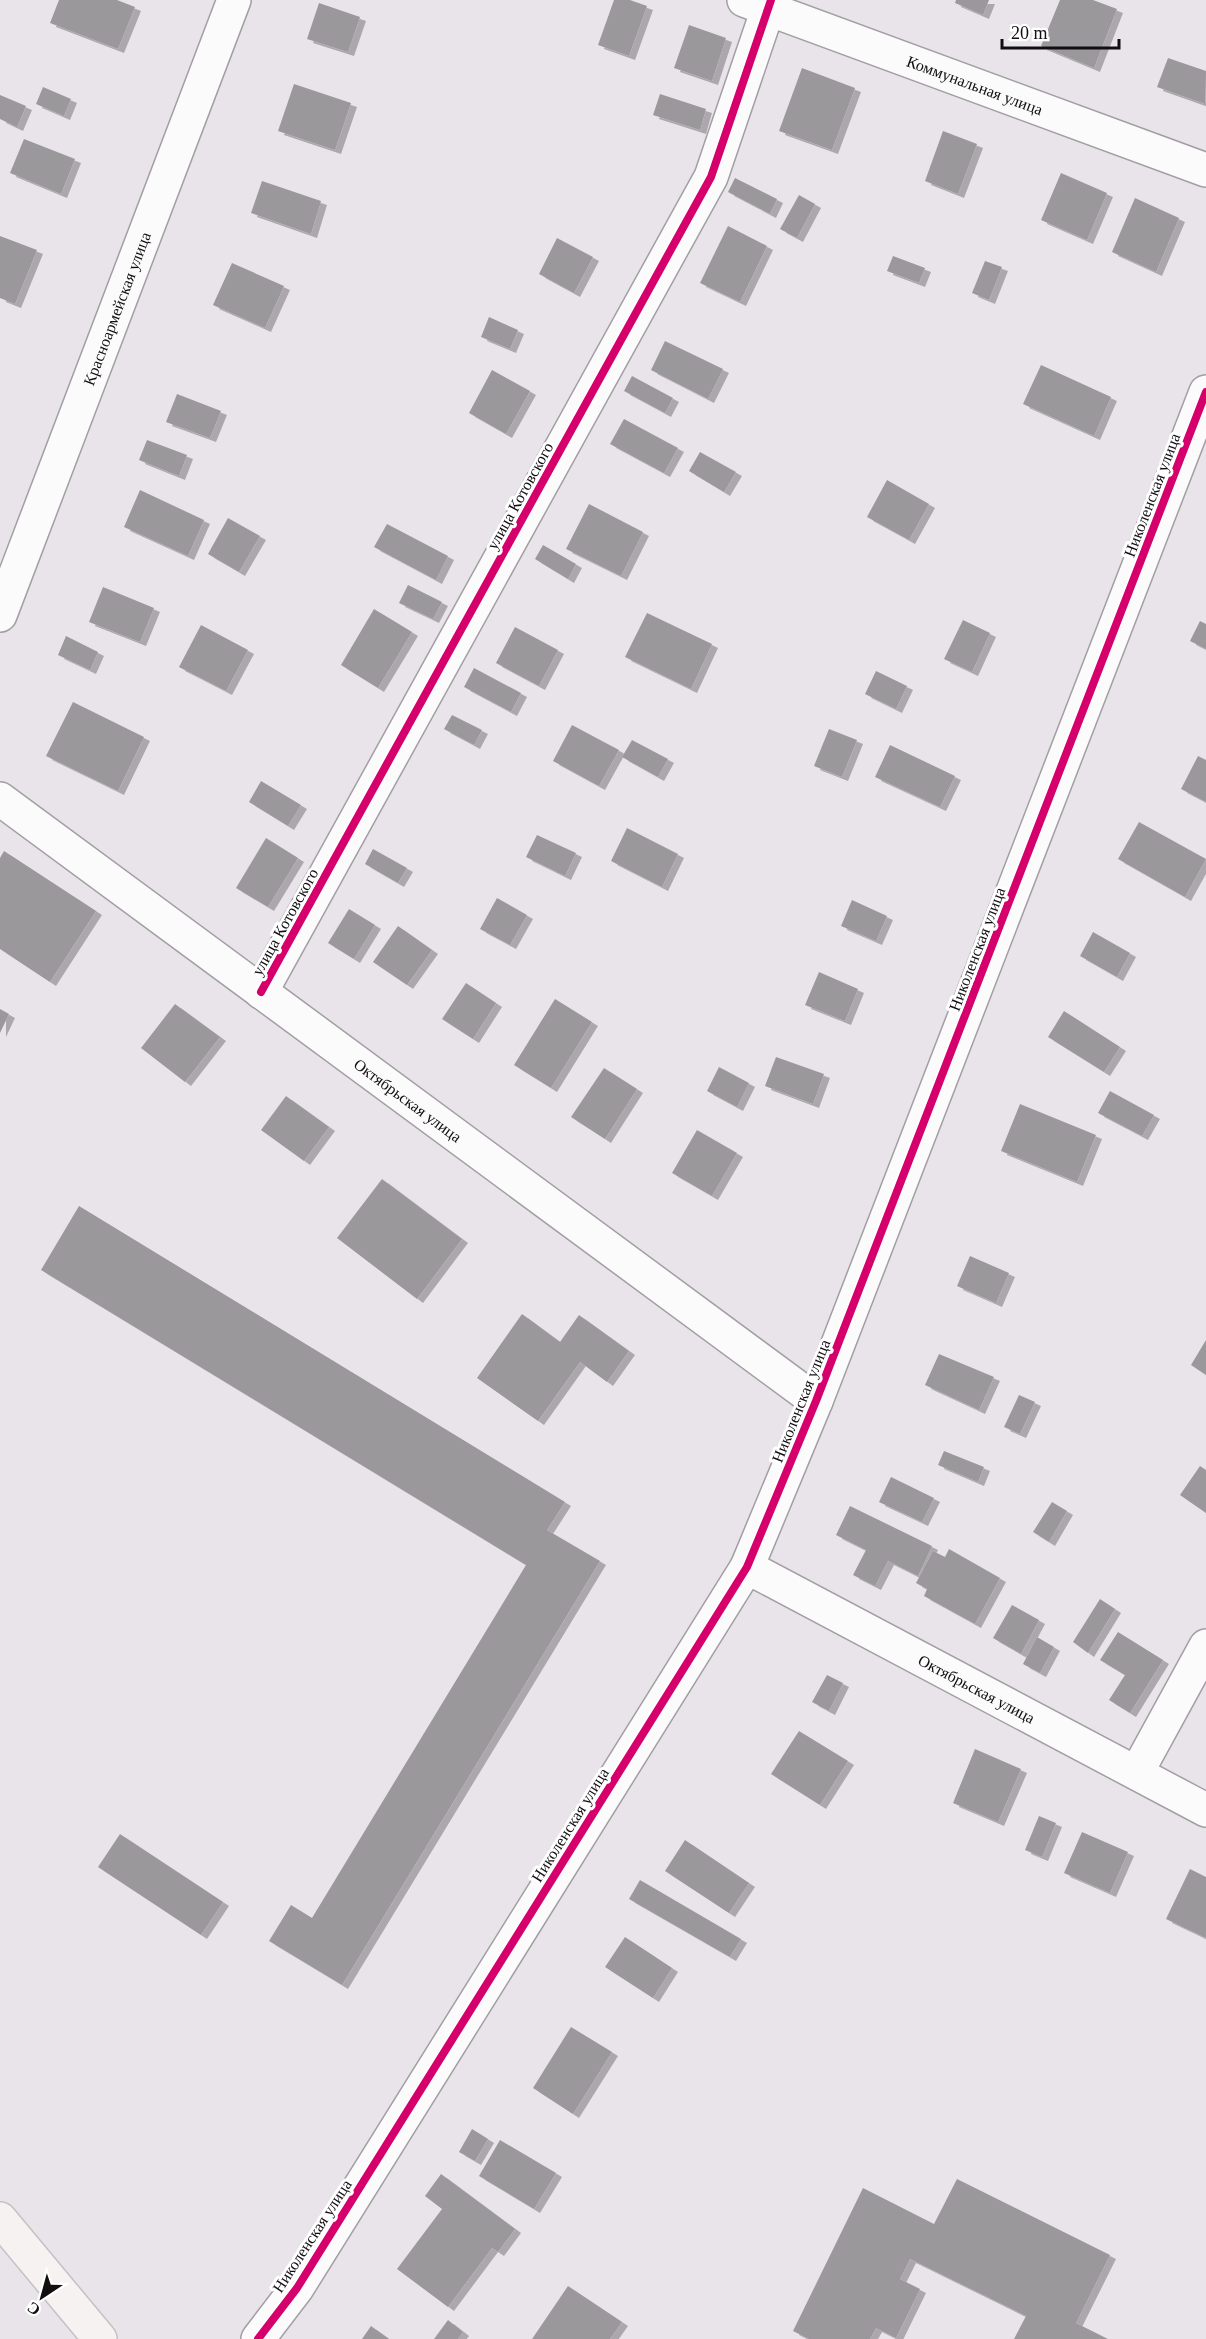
<svg xmlns="http://www.w3.org/2000/svg" width="1206" height="2339" font-family="Georgia,serif">
<style>
.building{fill:#9b989c;filter:url(#shadow)}
.lines{fill:none;stroke-linecap:round;stroke-linejoin:round}
.minor-casing{stroke:#a29ea3;stroke-width:36}
.major-casing{stroke:#c3c1c4;stroke-width:36}
.minor{stroke:#fcfbfc;stroke-width:33}
.major{stroke:#f7f2f2;stroke-width:33}
.cycleway-casing{stroke:#fff;stroke-width:11}
.cycleway{stroke:#d6006c;stroke-width:8}
.labels{text-anchor:middle;dominant-baseline:central;stroke-width:6;stroke-linejoin:round;paint-order:stroke}
.street-label{font-size:16px;fill:#110e12;stroke:#fff}
</style>
<defs>
<filter id="shadow"><feDropShadow dx="6" dy="4" stdDeviation="0" flood-color="#0004"/></filter>
</defs>
<rect width="100%" height="100%" fill="#e9e4ea"/>
<g class="building">
<polygon points="59,0 117,0 135,7 118,49 50,23"/>
<polygon points="614,0 630,0 647,6 629,56 598,45"/>
<polygon points="956,0 989,0 983,15 955,3"/>
<polygon points="1060,0 1093,0 1117,9 1094,68 1041,46"/>
<polygon points="319,3 360,17 348,52 307,39"/>
<polygon points="689,25 726,38 712,81 674,68"/>
<polygon points="1168,58 1206,71 1205,104 1157,87"/>
<polygon points="802,68 855,88 832,150 779,131"/>
<polygon points="294,84 351,103 335,150 278,131"/>
<polygon points="43,87 71,99 64,116 36,104"/>
<polygon points="660,94 706,109 700,130 653,115"/>
<polygon points="0,95 26,106 17,127 0,119"/>
<polygon points="943,131 977,144 958,194 925,181"/>
<polygon points="24,139 75,159 61,194 10,173"/>
<polygon points="1061,173 1107,193 1087,240 1041,220"/>
<polygon points="735,178 777,199 770,214 728,192"/>
<polygon points="262,181 321,201 311,234 251,213"/>
<polygon points="799,195 815,204 797,238 780,229"/>
<polygon points="1135,198 1179,218 1156,272 1112,252"/>
<polygon points="728,226 767,246 740,302 700,283"/>
<polygon points="0,236 37,250 15,304 0,298"/>
<polygon points="557,238 593,257 574,293 539,274"/>
<polygon points="893,256 925,268 919,283 887,271"/>
<polygon points="985,261 1002,267 989,300 972,293"/>
<polygon points="232,263 284,286 265,328 213,305"/>
<polygon points="489,317 518,330 510,349 481,337"/>
<polygon points="665,341 723,369 708,399 651,370"/>
<polygon points="1041,365 1111,397 1094,436 1023,404"/>
<polygon points="492,370 530,391 506,434 469,413"/>
<polygon points="632,376 673,398 665,413 624,391"/>
<polygon points="177,394 221,411 210,438 166,422"/>
<polygon points="624,419 678,448 664,473 610,444"/>
<polygon points="147,440 187,455 179,476 139,460"/>
<polygon points="700,452 736,472 724,492 689,471"/>
<polygon points="887,480 929,504 909,540 867,517"/>
<polygon points="140,490 204,520 188,556 124,527"/>
<polygon points="589,504 643,532 621,576 566,549"/>
<polygon points="228,518 260,536 239,572 208,554"/>
<polygon points="387,524 448,556 436,580 374,547"/>
<polygon points="543,545 576,564 568,579 535,559"/>
<polygon points="408,585 442,602 433,619 399,603"/>
<polygon points="103,587 154,608 140,642 89,622"/>
<polygon points="374,609 412,632 378,688 341,665"/>
<polygon points="647,613 712,644 691,689 625,657"/>
<polygon points="963,620 990,633 972,672 944,659"/>
<polygon points="1200,621 1206,624 1206,649 1190,641"/>
<polygon points="201,625 248,650 226,691 179,667"/>
<polygon points="515,627 558,650 539,686 496,663"/>
<polygon points="66,636 98,652 90,670 58,655"/>
<polygon points="474,668 521,693 511,712 464,687"/>
<polygon points="876,671 907,686 896,709 865,694"/>
<polygon points="73,702 144,737 118,791 46,756"/>
<polygon points="452,715 482,730 474,745 444,729"/>
<polygon points="572,725 619,750 599,786 553,761"/>
<polygon points="829,729 857,740 842,777 814,766"/>
<polygon points="632,740 668,759 658,777 622,757"/>
<polygon points="890,745 955,776 940,807 875,777"/>
<polygon points="1198,756 1206,760 1206,802 1181,789"/>
<polygon points="261,781 301,805 288,826 249,802"/>
<polygon points="1139,822 1206,859 1185,897 1118,859"/>
<polygon points="627,828 678,854 662,887 611,861"/>
<polygon points="537,835 576,853 565,876 526,857"/>
<polygon points="266,838 298,858 268,907 236,888"/>
<polygon points="373,849 407,868 398,883 365,864"/>
<polygon points="4,851 96,911 50,982 0,949 0,858"/>
<polygon points="497,898 527,915 510,945 480,929"/>
<polygon points="852,900 887,916 876,941 841,926"/>
<polygon points="349,909 375,925 354,959 328,943"/>
<polygon points="398,926 432,950 407,985 373,962"/>
<polygon points="1093,932 1130,953 1117,977 1080,956"/>
<polygon points="819,972 858,989 845,1021 805,1005"/>
<polygon points="466,983 496,1003 473,1039 442,1019"/>
<polygon points="555,999 592,1022 551,1088 514,1065"/>
<polygon points="175,1004 220,1037 185,1082 141,1048"/>
<polygon points="0,1009 9,1014 0,1033"/>
<polygon points="1064,1011 1120,1047 1104,1072 1048,1037"/>
<polygon points="776,1057 824,1074 813,1104 765,1086"/>
<polygon points="719,1067 749,1083 737,1107 707,1091"/>
<polygon points="604,1068 637,1089 605,1139 571,1117"/>
<polygon points="1110,1091 1154,1115 1142,1136 1098,1113"/>
<polygon points="286,1096 329,1127 304,1161 261,1130"/>
<polygon points="1020,1104 1096,1135 1077,1182 1001,1151"/>
<polygon points="697,1130 737,1153 712,1196 672,1173"/>
<polygon points="382,1179 462,1239 417,1299 337,1238"/>
<polygon points="79,1206 565,1502 547,1530 600,1561 342,1985 269,1941 291,1905 312,1918 526,1565 41,1270"/>
<polygon points="970,1256 1009,1273 996,1303 957,1286"/>
<polygon points="522,1314 560,1342 579,1315 629,1351 607,1382 580,1362 538,1421 477,1378"/>
<polygon points="1206,1340 1206,1375 1191,1365"/>
<polygon points="939,1354 994,1377 979,1410 925,1385"/>
<polygon points="1019,1395 1035,1402 1020,1434 1004,1427"/>
<polygon points="944,1451 984,1467 978,1482 938,1465"/>
<polygon points="1200,1466 1206,1470 1206,1513 1180,1495"/>
<polygon points="891,1477 934,1498 922,1522 879,1502"/>
<polygon points="1052,1502 1067,1511 1049,1542 1033,1532"/>
<polygon points="850,1506 932,1546 918,1576 888,1561 875,1586 853,1575 866,1550 836,1535"/>
<polygon points="949,1549 1000,1578 975,1624 924,1596 927,1589 916,1583 933,1551 945,1557"/>
<polygon points="1100,1599 1115,1609 1088,1653 1073,1642"/>
<polygon points="1012,1605 1039,1620 1021,1654 993,1638"/>
<polygon points="1118,1632 1163,1660 1130,1713 1109,1700 1125,1675 1100,1660"/>
<polygon points="1037,1637 1054,1647 1040,1673 1023,1664"/>
<polygon points="827,1675 843,1683 829,1711 812,1702"/>
<polygon points="799,1731 848,1761 820,1805 771,1774"/>
<polygon points="975,1749 1021,1769 998,1822 953,1803"/>
<polygon points="1039,1816 1056,1823 1042,1857 1025,1850"/>
<polygon points="1082,1832 1128,1852 1110,1893 1064,1873"/>
<polygon points="120,1834 223,1902 201,1935 98,1867"/>
<polygon points="685,1840 749,1883 729,1913 665,1871"/>
<polygon points="1190,1869 1206,1877 1206,1938 1166,1919"/>
<polygon points="640,1880 741,1939 730,1957 629,1899"/>
<polygon points="625,1937 672,1968 653,1998 605,1967"/>
<polygon points="571,2027 612,2052 573,2114 533,2088"/>
<polygon points="472,2129 488,2139 475,2161 459,2152"/>
<polygon points="500,2140 556,2173 534,2209 479,2176"/>
<polygon points="441,2174 515,2229 498,2252 492,2248 448,2307 397,2269 442,2209 425,2196"/>
<polygon points="957,2179 1110,2255 1076,2323 1108,2339 1014,2339 1026,2316 910,2259 900,2279 920,2289 896,2338 876,2328 870,2339 809,2339 793,2331 863,2188 934,2224"/>
<polygon points="568,2286 622,2322 610,2339 532,2339"/>
<polygon points="448,2320 463,2332 458,2339 434,2339"/>
<polygon points="371,2326 389,2339 362,2339"/>
</g>
<g class="lines">
<defs>
<g id="minor">
<path id="s1" d="M744,0L1206,170"/>
<path id="s2" d="M0,615L234,0"/>
<path id="s3" d="M0,799L816,1401"/>
<polyline points="261,992 711,177 771,0"/>
<path id="s4" d="M747,1567L1206,1810"/>
<polyline points="1137,1772 1206,1646"/>
<polyline points="258,2339 297,2288 747,1567 816,1401 1206,392"/>
</g>
<polyline id="major" points="0,2219 100,2339"/>
</defs>
<use href="#minor" class="minor-casing"/>
<use href="#major" class="major-casing"/>
<use href="#minor" class="minor"/>
<use href="#major" class="major"/>
<defs>
<g id="cycleway">
<polyline points="261,992 711,177 771,0"/>
<polyline points="258,2339 297,2288 747,1567 816,1401 1206,392"/>
</g>
</defs>
<use href="#cycleway" class="cycleway-casing"/>
<use href="#cycleway" class="cycleway"/>
</g>
<g class="labels">
<g class="street-label">
<text stroke="none"><textPath href="#s1" startOffset="246">Коммунальная улица</textPath></text>
<text stroke="none"><textPath href="#s2" startOffset="328">Красноармейская улица</textPath></text>
<text transform="translate(1152 495) rotate(-69)">Николенская улица</text>
<text transform="translate(520 496) rotate(-61)">улица Котовского</text>
<text transform="translate(285 922) rotate(-61)">улица Котовского</text>
<text transform="translate(977 949) rotate(-69)">Николенская улица</text>
<text stroke="none"><textPath href="#s3" startOffset="507">Октябрьская улица</textPath></text>
<text transform="translate(801 1401) rotate(-68)">Николенская улица</text>
<text stroke="none"><textPath href="#s4" startOffset="260">Октябрьская улица</textPath></text>
<text transform="translate(570 1825) rotate(-58)">Николенская улица</text>
<text transform="translate(312 2236) rotate(-57)">Николенская улица</text>
</g>
</g>
<g transform="translate(42 2297) rotate(216)" stroke="#ffffff" stroke-width="4.5" paint-order="stroke">
<path d="M0-4.5L10 22L0 15L-10 22Z" fill="#110e12"/>
<text y="-9" font-size="16" font-weight="bold" text-anchor="middle" fill="#110e12">С</text>
</g>
<path d="M1002 39v9h117v-9" fill="none" stroke="#110e12" stroke-width="3"/>
<text x="1011" y="39" font-size="18" fill="#110e12" stroke="#ffffff" stroke-width="4.5" paint-order="stroke">20 m</text>
</svg>
